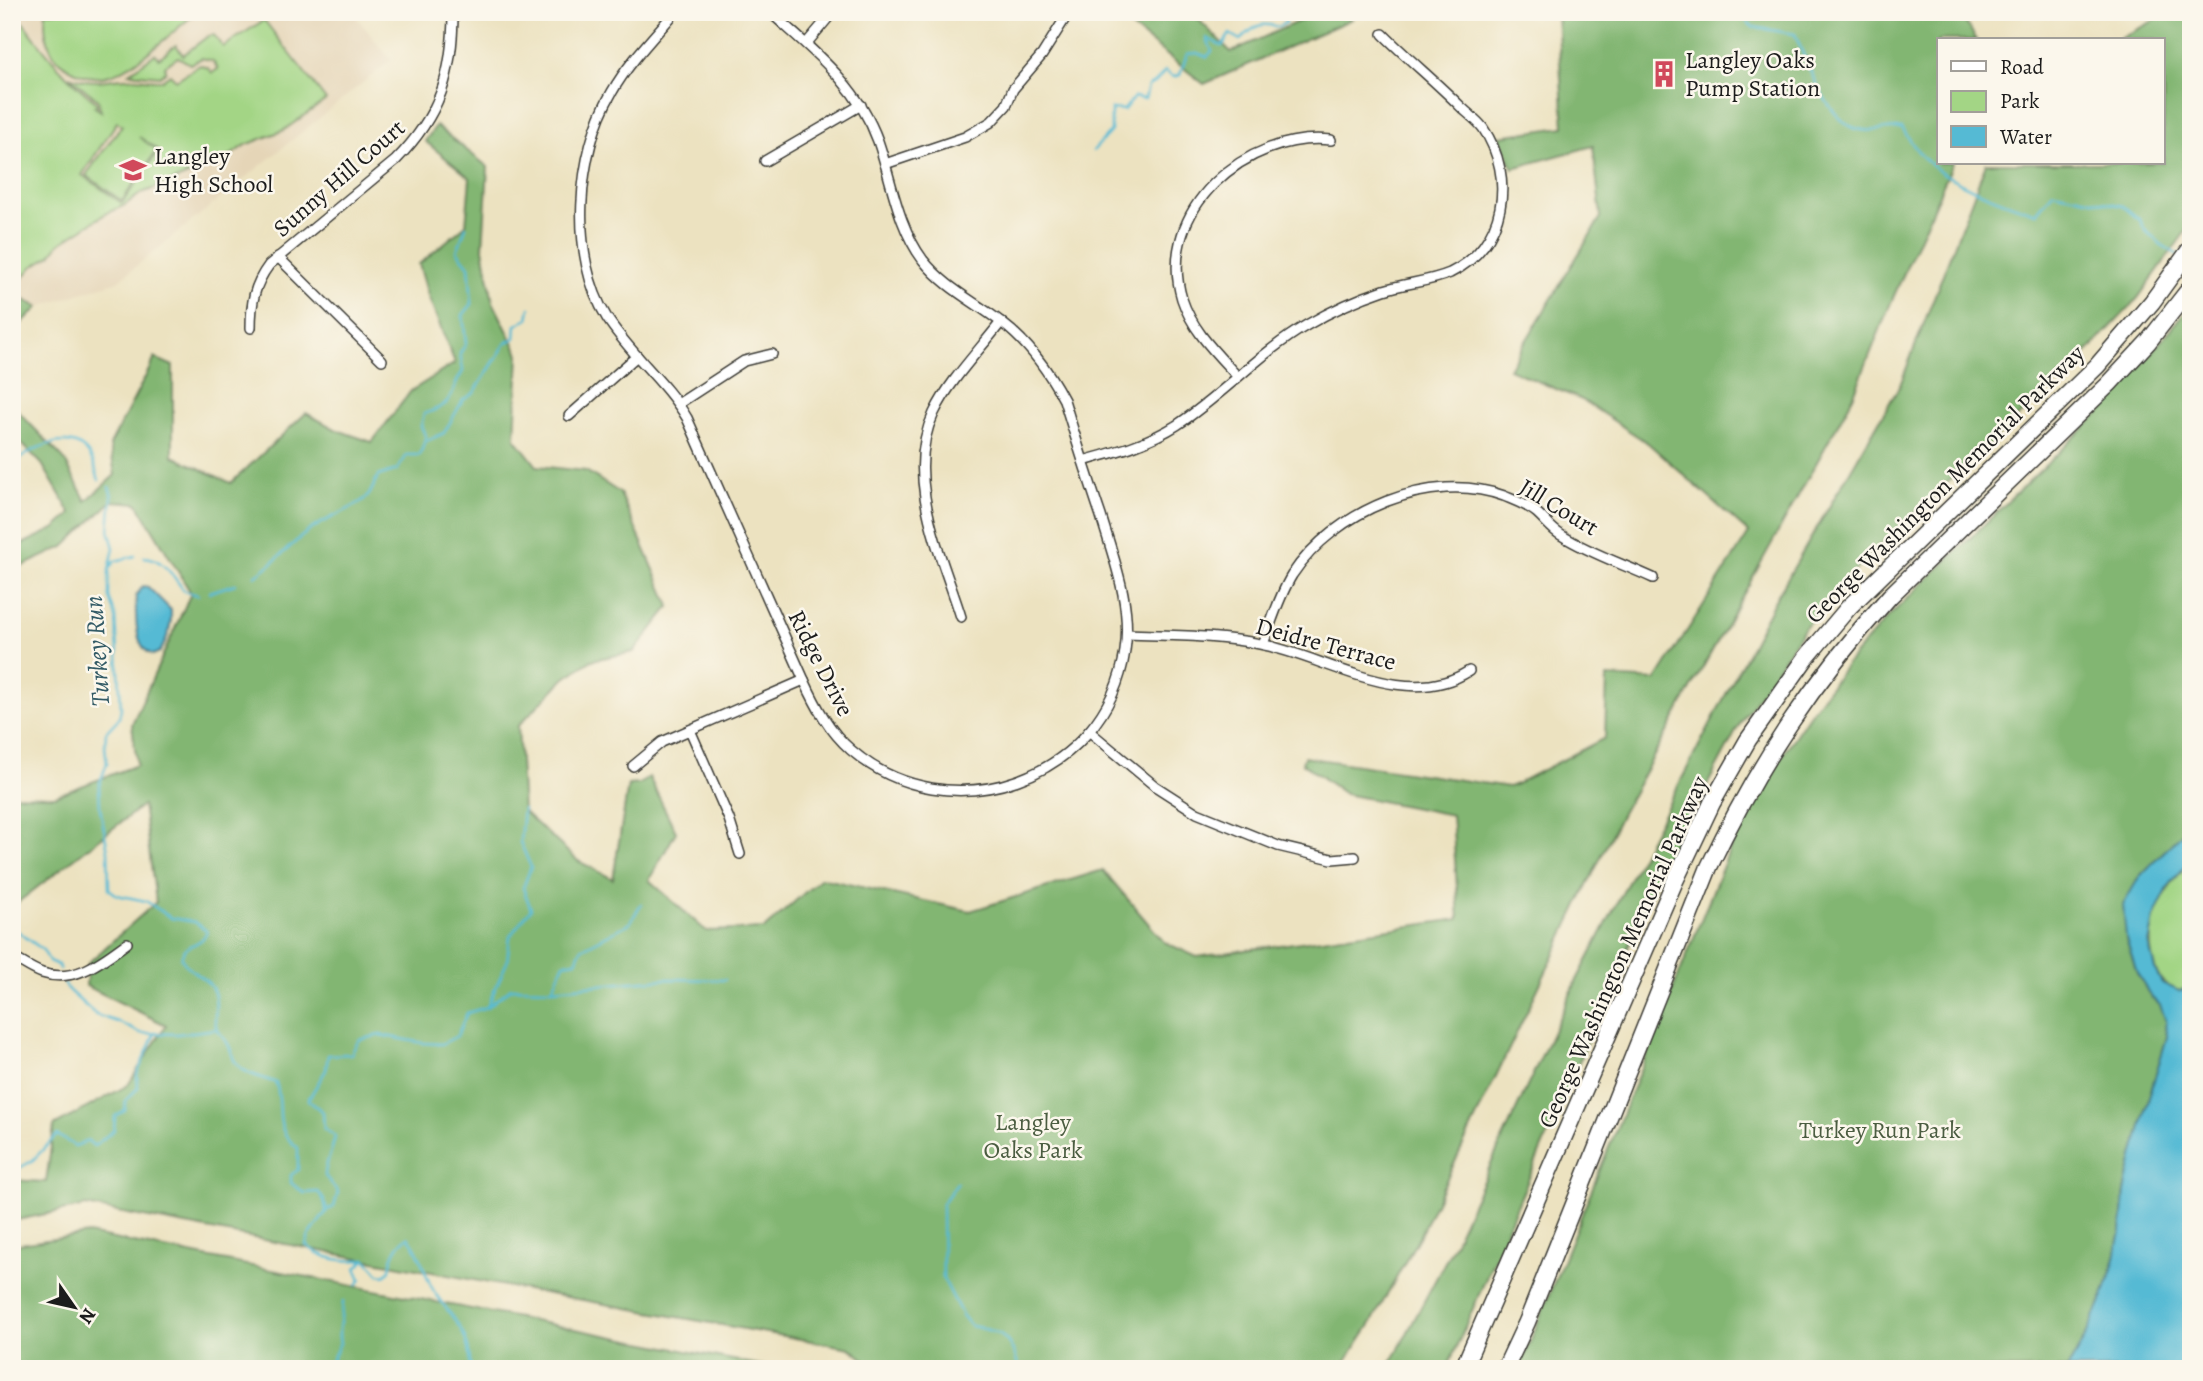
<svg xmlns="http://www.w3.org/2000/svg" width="2203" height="1381" font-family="Alegreya,serif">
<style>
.built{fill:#e5d5b7}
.green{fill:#a3d585;stroke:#607850;stroke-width:2;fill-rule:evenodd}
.forest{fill:#82b672;stroke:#4f6947;stroke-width:2}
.water{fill:#55bad4;stroke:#386b78;stroke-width:2}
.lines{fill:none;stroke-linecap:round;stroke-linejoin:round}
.stream{stroke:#55bad4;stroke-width:2.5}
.minor-casing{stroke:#3b3a35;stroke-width:12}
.motorway-casing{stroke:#3b3a35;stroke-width:19}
.minor{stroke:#fff;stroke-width:9}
.motorway{stroke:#fff;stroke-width:16}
.labels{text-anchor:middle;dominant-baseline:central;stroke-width:5;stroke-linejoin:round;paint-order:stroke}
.poi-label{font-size:24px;fill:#1c1c1c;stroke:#fbf7ec;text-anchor:start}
.street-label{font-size:24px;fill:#1c1c1c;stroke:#fbf7ec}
.park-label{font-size:24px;fill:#4b5d41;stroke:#fbf7ec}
.water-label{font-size:26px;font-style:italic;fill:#335b66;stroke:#fbf7ec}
</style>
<rect width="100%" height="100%" fill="#fbf7ec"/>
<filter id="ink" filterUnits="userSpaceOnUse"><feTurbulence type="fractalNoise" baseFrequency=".0143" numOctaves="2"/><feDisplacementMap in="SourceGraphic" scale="14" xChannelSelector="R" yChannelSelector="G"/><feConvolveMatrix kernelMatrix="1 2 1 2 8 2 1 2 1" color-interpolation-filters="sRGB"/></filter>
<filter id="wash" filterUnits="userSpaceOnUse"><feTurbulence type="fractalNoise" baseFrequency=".00686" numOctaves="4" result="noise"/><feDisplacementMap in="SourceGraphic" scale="28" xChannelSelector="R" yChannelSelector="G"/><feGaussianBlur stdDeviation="1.57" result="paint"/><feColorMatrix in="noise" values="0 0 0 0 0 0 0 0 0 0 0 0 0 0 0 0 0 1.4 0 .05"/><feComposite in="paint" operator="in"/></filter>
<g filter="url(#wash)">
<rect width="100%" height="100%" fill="#ece2c0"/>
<polygon class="built" points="12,12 352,12 391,60 118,281 39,307 12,294"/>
<g class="green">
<path d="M12,12H15C42,47 61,75 96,102L97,107L93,106L101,111L98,100L69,76C96,85 102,79 127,78C139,77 150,81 162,80L170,74L176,80L200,65L208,68L212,73L218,69L213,61L202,58L190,64L178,57L165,66L166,71L160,76L129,73L155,54L159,58L176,45L183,55L208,36L214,35L223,47L264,20L326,100L284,130L246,145L219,163L142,193L123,206L107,213L59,244L51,255L32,267L18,284L12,285ZM117,122L122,125L86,175L122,201L157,150L139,137L159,150L122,203L82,175Z"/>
<path d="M46,12H197C175,30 135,68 110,75C92,81 74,73 60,62C47,50 43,29 46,12Z"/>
<path d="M2191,859V987L2179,991C2163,985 2157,978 2153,961C2143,920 2166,889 2191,859Z"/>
</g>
<g class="forest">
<polygon points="1112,12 1191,12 1231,52 1319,12 1344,12 1352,19 1204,84"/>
<polygon points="1633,12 1959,12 1977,40 1939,40 1939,163 1953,163 1889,307 1853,397 1621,815 1420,1235 1372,1322 1341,1369 877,1369 850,1348 521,1289 86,1206 12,1221 12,1180 46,1182 54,1126 128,1085 166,1025 86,986 88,963 156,902 143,805 12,907 12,795 55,796 137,765 132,724 191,593 137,503 112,501 64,547 12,571 12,549 54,529 71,514 42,464 12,434 12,405 64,459 86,501 115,475 110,445 155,358 173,366 173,456 231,483 306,413 337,430 372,442 411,391 455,363 429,299 419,264 466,225 470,178 425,141 436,126 488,167 483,248 493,302 519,354 515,438 537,466 586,471 620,493 670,606 634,652 592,660 565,678 518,726 523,811 578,861 613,879 628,785 640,784 649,777 676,832 649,880 706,931 764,929 821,878 970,911 1103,870 1164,942 1197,957 1459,919 1452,815 1345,794 1302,763 1304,757 1509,787 1516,784 1605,738 1607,677 1656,680 1749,533 1649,444 1582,400 1509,369 1601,217 1593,146 1513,168 1499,136 1564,127 1557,14 1626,16"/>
<polygon points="2170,12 2191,12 2191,224 2138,298 2078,362 1867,557 1805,627 1741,722 1660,873 1447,1369 1385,1369 1395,1356 1446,1260 1577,980 1776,598 1900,385 1986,163 2163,163 2163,40 2117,40"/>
<polygon points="12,294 39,307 12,332"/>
<path d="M2191,305V824L2139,877L2126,938L2137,973L2151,997L2160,1005L2166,1021L2167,1037C2152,1086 2137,1136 2126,1187C2123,1199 2124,1212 2122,1224C2114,1275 2094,1325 2067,1369H1519L1729,851L1761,787L1809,715L1849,661L1887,618L2109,404Z"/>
<polygon points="88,1234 779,1369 12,1369 12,1245"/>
</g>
<g class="water">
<path d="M143,586L148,587L171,610C172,624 167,640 160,652L153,655C133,647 136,614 136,596Z"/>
<path d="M2191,824V859L2169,886L2154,917L2149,944L2155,970L2162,983L2179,991L2191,987V1369H2067C2094,1325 2114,1275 2122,1224C2124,1212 2123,1199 2126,1187C2137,1136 2152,1086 2167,1037L2166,1021L2160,1005L2151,997L2137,973L2126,938L2123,905L2139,877Z"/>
</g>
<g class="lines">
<g class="stream">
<polyline points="1558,12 1562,12"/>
<polyline points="1573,12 1576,15 1580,12"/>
<path d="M1743,12L1741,16L1753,27L1795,34C1806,61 1825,114 1852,127C1866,134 1887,128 1902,128C1908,137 1914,147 1921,155C1943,181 2003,202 2036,213L2053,192L2123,206L2140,220L2145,230L2162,245L2178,255"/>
<path d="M1093,151L1111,131V109L1124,110L1134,97L1145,99L1148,86L1156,82L1165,71L1173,77L1180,75L1187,54L1197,53L1207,57L1212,51L1207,38L1222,46L1230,34L1240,40C1255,27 1258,21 1278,27L1285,23L1287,16L1296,18L1301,12"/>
<polyline points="426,441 444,433 463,400 474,393 506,343 515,338 516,325 528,319 530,308"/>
<path d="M12,455L20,459C39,444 76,430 91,458C95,464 96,473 99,480"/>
<path d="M109,487L112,496L109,530L114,548L109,570V597L116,618L121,708L119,718L106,732L105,747L107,763L99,785L100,808L108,851L109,889L117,895L146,901L171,918L195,922L207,931C203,943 193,943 184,950L181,958C190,974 206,976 212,988C218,998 215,1010 215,1021C216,1032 223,1035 228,1044C231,1049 232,1055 234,1060C244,1076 261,1076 276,1083C285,1111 271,1127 298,1148V1170L291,1175V1183L304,1193L318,1192C324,1197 326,1204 326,1212L309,1236L306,1245C322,1259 345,1263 366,1259L379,1274L385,1275L390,1270C391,1258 397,1243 408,1237C420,1250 423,1270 431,1286C448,1317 471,1327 470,1369"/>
<path d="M144,557C162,557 175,578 184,591L198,595"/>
<polyline points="110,568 115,561 135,556"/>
<path d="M255,576C275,563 288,547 306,533C322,519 356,509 368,496C372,491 375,482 378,476L397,470L407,455H420L426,437L421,426L424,414C459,402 446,397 463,371L460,353L466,344L463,315L472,304L469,266L457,251L466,227"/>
<polyline points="210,592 235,584"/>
<polyline points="12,930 16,930 43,950 49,961 58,965 60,969"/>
<polyline points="64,983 68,990 96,1015 118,1022 140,1033 177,1034 217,1029"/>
<polyline points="553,988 564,963 576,961 581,949 630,923 641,904"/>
<polyline points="488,1005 507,962 510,936 531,909 523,888 531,867 520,842 523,809"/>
<polyline points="12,1172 32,1161 57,1135 75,1146 88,1141 94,1146 114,1130 115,1116 125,1110 126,1100 138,1088 137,1074 155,1033"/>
<path d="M957,1183L942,1204L943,1278L962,1315L971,1326C1001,1331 1012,1338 1019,1369"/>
<path d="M326,1211L334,1207L338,1192L325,1176C325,1161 333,1151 335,1136L324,1129L323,1112L308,1100L326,1070L328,1055L351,1054L359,1040L380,1035L423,1043L442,1044L457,1036L467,1013L487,1007L511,988L553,989L666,979L725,980"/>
<polyline points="357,1285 361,1279 356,1268 365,1260"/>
<path d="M321,1369L328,1368L340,1343C336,1329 343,1317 343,1302"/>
</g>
</g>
</g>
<g filter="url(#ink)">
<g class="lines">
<defs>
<g id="minor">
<path d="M675,12C653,38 629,62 612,92C576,153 569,257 607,318C630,354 665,381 687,418L804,680C816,706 829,731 851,750C948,834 1106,780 1125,651C1132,604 1114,560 1101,516C1088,478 1076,439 1064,400C1048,370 1029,343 1001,322C974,301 945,288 923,260C897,225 892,181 878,141C858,85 813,51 770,12"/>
<polyline points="806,44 833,12"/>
<polyline points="765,161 861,105"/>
<polyline points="885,164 965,137 991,122 1006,106 1013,89 1042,55 1069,12"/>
<polyline points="278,257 382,360"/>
<path d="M251,328C251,303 254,285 269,265L396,160C440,115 453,74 453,12"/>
<path d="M1237,376C1216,353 1192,330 1182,299C1155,210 1247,131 1331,140"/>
<polyline points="678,404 744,361 772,354"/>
<polyline points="569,416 637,356"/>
<path d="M1083,461C1115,452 1149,443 1177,425C1223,395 1259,353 1307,325C1331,311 1357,299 1384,290C1405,283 1429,282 1450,273C1506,246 1516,177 1483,128C1477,120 1467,113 1460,106C1435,81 1408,59 1383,34"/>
<path d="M961,617C942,556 903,477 934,413C950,380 979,351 1001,322"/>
<path d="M1127,634C1171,636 1216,635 1260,644C1325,656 1405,712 1469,671"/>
<path d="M1263,644C1272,621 1279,596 1292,575C1334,511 1431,469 1504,496C1516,501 1528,505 1537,513C1545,520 1552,530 1561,535C1589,553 1623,564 1653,578"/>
<polyline points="690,730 729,819 740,854"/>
<polyline points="1089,731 1155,786 1197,813 1278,846 1332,859 1355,857"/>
<polyline points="633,766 662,742 804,680"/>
<path d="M12,957C22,962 31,969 42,973C75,984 102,961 127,943"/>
</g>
<g id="motorway">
<polyline points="1463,1369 1674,883 1712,803 1748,740 1806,658 1849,607 2097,366 2152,302 2191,248"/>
<path d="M1505,1369L1527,1322L1709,867C1758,764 1813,681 1890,596L2109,384L2148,342L2191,287"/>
</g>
</defs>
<use href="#minor" class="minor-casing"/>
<use href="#motorway" class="motorway-casing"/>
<use href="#minor" class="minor"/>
<use href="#motorway" class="motorway"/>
</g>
</g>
<defs>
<symbol id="building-bare" viewBox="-9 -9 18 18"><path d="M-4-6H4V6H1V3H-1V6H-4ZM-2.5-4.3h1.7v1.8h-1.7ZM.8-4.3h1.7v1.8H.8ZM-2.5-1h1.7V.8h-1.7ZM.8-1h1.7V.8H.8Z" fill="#d1495b" stroke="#fbf7ec" stroke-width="2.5" paint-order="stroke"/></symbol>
<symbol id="school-bare" viewBox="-9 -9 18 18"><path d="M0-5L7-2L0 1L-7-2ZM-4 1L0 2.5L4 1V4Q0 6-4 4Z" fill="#d1495b" stroke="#fbf7ec" stroke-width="2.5" paint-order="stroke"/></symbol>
</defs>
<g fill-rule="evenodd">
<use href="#building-bare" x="1645" y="55" width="38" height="38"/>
<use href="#school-bare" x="114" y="151" width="38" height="38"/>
</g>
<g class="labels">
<g class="poi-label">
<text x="1685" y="60">Langley Oaks<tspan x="1685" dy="28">Pump Station</tspan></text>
<text x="154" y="156">Langley<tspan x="154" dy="28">High School</tspan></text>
</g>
<g class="street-label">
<text transform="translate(339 178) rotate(-41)">Sunny Hill Court</text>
<text transform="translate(1945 484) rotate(-45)">George Washington Memorial Parkway</text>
<text transform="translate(1559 507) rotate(31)">Jill Court</text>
<text transform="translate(1326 644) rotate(15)">Deidre Terrace</text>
<text transform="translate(821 663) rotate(63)">Ridge Drive</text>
<text transform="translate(1623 952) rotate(-66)">George Washington Memorial Parkway</text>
</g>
<g class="park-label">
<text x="1033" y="1122">Langley<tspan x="1033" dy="28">Oaks Park</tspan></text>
<text x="1880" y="1130">Turkey Run Park</text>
</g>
<g class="water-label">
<text transform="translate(97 651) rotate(-94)">Turkey Run</text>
</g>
</g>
<rect width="2203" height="1381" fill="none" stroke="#fbf7ec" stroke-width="42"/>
<rect x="1937" y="38" width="228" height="126" fill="#fbf7ec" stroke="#a29f99" stroke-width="2"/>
<rect x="1951" y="61" width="35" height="10" fill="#ffffff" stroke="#a29f99" stroke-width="2"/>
<text x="2000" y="74" font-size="21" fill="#1c1c1c">Road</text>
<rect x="1951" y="91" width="35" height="21" fill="#a3d585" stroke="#a29f99" stroke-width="2"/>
<text x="2000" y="108" font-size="21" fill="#1c1c1c">Park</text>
<rect x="1951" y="126" width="35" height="21" fill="#55bad4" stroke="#a29f99" stroke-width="2"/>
<text x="2000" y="144" font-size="21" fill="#1c1c1c">Water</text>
<g transform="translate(74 1307) rotate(124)" stroke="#fbf7ec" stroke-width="5" paint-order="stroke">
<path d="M0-5L12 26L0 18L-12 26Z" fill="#1c1c1c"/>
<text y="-10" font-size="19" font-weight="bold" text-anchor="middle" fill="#1c1c1c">N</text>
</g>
</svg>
